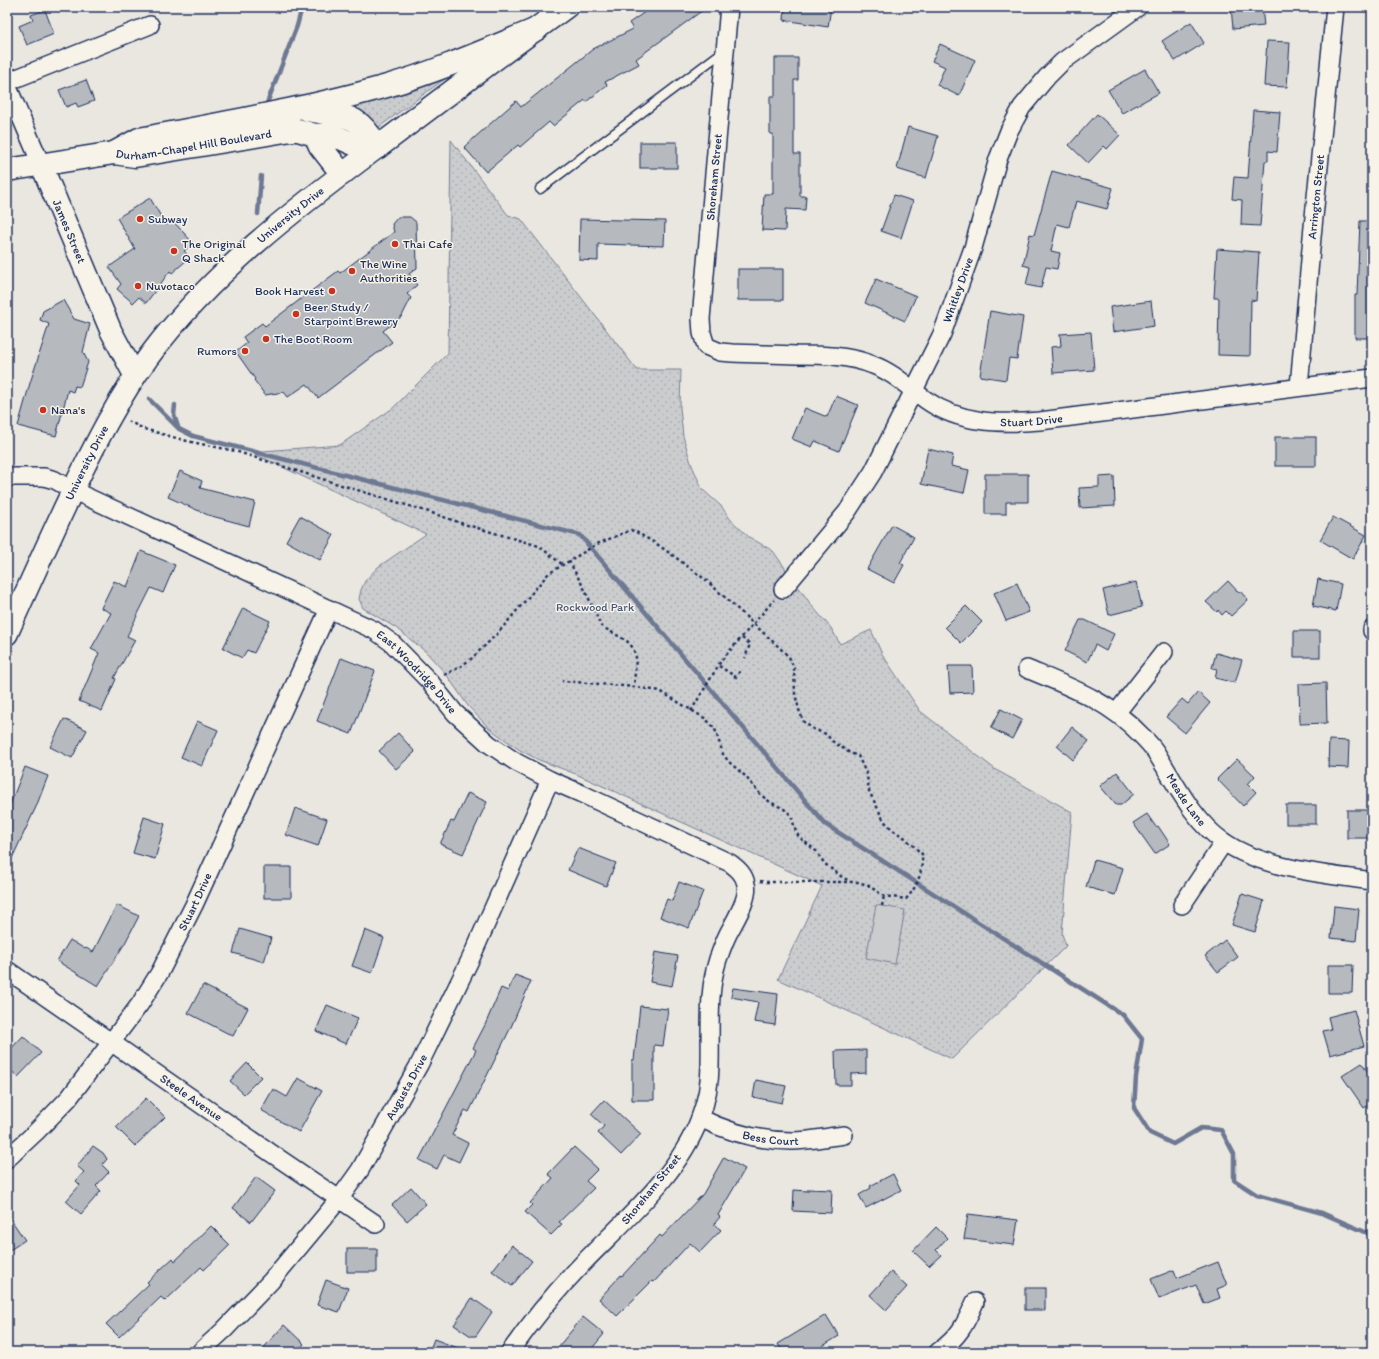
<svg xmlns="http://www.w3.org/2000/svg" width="1379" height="1359" font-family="Itim,sans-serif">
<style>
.green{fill:url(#green-dots);stroke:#737e96}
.pitch{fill:#cbcccd;stroke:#737e96}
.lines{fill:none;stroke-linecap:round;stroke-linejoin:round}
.stream{stroke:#6d7892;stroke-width:4.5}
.building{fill:#b6babf;stroke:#1b2f5e}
.service-casing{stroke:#1b2f5e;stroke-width:11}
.minor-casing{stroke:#1b2f5e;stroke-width:20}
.tertiary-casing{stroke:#1b2f5e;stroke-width:24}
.primary-casing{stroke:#1b2f5e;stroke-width:25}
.path{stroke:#1b2f5e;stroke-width:2.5;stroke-dasharray:3 3;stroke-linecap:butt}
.service{stroke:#f7f3e8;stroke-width:8}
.minor{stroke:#f7f3e8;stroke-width:17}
.tertiary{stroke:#f7f3e8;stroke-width:21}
.primary{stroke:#f7f3e8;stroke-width:22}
.poi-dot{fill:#c8321e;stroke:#f7f3e8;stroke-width:1.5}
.labels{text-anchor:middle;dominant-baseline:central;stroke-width:3;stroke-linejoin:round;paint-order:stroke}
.street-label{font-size:12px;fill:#1b2f5e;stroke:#f7f3e8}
.poi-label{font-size:12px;fill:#1b2f5e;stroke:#f7f3e8;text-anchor:start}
.park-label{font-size:12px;fill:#47567a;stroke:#f7f3e8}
</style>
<defs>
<pattern id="green-dots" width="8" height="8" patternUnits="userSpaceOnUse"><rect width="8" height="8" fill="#cbcccd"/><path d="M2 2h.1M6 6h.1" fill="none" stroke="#aeb0b2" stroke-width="1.8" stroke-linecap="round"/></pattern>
</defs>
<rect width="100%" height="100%" fill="#eae7e0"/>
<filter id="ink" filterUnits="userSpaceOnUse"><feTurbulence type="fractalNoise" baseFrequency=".025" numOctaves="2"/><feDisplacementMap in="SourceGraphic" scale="8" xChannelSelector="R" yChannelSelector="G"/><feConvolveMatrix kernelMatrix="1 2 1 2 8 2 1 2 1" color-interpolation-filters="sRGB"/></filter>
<g filter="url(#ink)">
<g class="green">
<polygon points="454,72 379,127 376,127 342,104"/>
<polygon points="451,140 508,215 521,219 637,370 681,370 680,408 683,436 691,463 702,489 721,506 731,520 749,537 773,551 812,606 831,628 840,644 871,630 882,654 920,711 996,770 1072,812 1062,934 1066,946 952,1059 778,979 822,886 576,774 539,760 520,750 504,739 488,727 468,706 446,674 426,652 396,628 363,608 359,599 361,590 365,581 378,567 426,534 250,452 340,445 393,408 448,353"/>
</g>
<polygon class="pitch" points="876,905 905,910 895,964 866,958"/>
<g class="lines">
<g class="stream">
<polyline points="267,103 297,26 302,7"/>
<polyline points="258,214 261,176"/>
<polyline points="149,399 179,429 193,436 580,535 825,824 1123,1015 1142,1039 1136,1077 1134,1108 1150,1133 1173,1144 1201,1128 1221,1130 1234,1154 1234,1180 1257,1195 1322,1213 1372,1235"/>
<polyline points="175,405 174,415 178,427"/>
</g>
</g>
<g class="building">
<polygon points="652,7 707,7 636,59 639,64 605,82 607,85 586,102 585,100 553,126 549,122 520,147 518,145 486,172 464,147 516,101 521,107 593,49 633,29 629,23"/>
<polygon points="785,7 831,7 828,27 784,20"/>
<polygon points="1231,7 1262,7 1264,26 1233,29"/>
<polygon points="45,10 54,34 27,45 19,26 33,20 31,15"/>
<polygon points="1191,22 1204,43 1175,61 1162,41"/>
<polygon points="1267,41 1290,42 1287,87 1264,86"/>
<polygon points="940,44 975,60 959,96 937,85 945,67 932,61"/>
<polygon points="775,58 798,58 798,80 794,80 794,154 800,154 800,196 806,196 805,210 786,209 785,231 762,230 764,194 773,194 773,134 770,134 770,96 775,96"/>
<polygon points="1145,69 1159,93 1122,113 1108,90"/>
<polygon points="86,80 94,101 78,107 76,103 66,107 59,90"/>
<polygon points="1253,110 1280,112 1277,152 1268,151 1268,161 1265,161 1260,226 1241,225 1242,200 1232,199 1234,177 1248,178"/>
<polygon points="1097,114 1120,135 1107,149 1104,146 1088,163 1069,145"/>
<polygon points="908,127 938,136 926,178 897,169"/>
<rect x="640" y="142" width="37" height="26"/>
<polygon points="1052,171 1113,188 1107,209 1076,201 1069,227 1057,224 1051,251 1060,253 1057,269 1046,267 1041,288 1026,285 1030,267 1023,265 1030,234 1034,235"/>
<polygon points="894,195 913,201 901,238 881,231"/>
<polygon points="150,198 166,225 172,220 193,243 184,251 187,254 184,256 187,260 172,273 170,271 146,303 139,297 133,303 117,289 121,284 109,267 135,249 117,218"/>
<polygon points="398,217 410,217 416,222 417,268 409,274 417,285 407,294 411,298 402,316 383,331 392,342 318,398 307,384 288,397 284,392 265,395 254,380 255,379 236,352 247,343 243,337 262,323 265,326 338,271 340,273 394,232 392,224"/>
<polygon points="580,219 665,221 664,246 598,244 598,261 579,260"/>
<polygon points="1360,221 1372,221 1372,338 1355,338 1355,295 1357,295"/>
<polygon points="1217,249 1259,252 1256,301 1251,300 1250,356 1218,355 1219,298 1214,298"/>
<rect x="738" y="269" width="45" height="31"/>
<polygon points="876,279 916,296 905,321 865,303"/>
<polygon points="63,300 74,319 90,324 83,352 88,362 80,387 75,386 73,392 68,390 56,436 18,426 30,383 49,324 40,320 43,311"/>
<polygon points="1151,301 1154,326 1113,332 1110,307"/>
<polygon points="990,311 1023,317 1017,359 1009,358 1006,380 980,376"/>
<polygon points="1091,332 1094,370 1053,373 1051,347 1061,346 1060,334"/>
<polygon points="836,396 858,405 839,451 815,441 812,447 792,439 805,408 827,417"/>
<rect x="1275" y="437" width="41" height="29"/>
<polygon points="928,449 953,455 951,466 969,470 964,493 921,484"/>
<polygon points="180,471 202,481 200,488 255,502 249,526 208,515 168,497"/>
<polygon points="985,474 1028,474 1028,502 1006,502 1006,514 985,514"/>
<polygon points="1114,476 1115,506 1080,508 1079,488 1099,487 1099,477"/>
<polygon points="300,516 334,535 320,560 286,541"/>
<polygon points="1333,517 1366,535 1353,559 1320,540"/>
<polygon points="892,525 914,537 900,563 904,565 894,583 867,569"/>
<polygon points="141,551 175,565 163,593 151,588 127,636 135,640 114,678 116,679 102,711 79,701 99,653 91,649 111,613 101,608 114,581 127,587"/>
<polygon points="1318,579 1341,584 1336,611 1313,606"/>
<polygon points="1228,581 1239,593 1240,591 1248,600 1231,616 1226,611 1222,615 1218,610 1217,612 1206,602"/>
<polygon points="1136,582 1142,607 1109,615 1103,590"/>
<polygon points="1017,583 1029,612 1006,621 994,593"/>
<polygon points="966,606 982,622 961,643 945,627"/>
<polygon points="243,608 270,621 254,653 247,650 242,658 223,648"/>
<polygon points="1080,620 1085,620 1114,634 1106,651 1095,645 1087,662 1065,651"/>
<rect x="1294" y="631" width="26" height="26"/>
<polygon points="1216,653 1242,660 1235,683 1215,678 1217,669 1212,668"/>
<polygon points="341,658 375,671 351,734 317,721"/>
<polygon points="948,666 972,666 973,692 950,693"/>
<polygon points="1326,683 1327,723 1300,724 1299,684"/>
<polygon points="1198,692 1210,703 1185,733 1166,717 1182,699 1188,704"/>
<polygon points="1001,709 1022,720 1012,739 991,728"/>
<polygon points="64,719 87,730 72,758 50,747"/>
<polygon points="197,721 218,730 202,766 181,757"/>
<polygon points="1072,727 1089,741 1073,760 1057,746"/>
<polygon points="398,733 415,752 396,769 379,751"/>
<polygon points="1329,740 1349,741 1348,768 1328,767"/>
<polygon points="1237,759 1255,776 1248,784 1256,792 1243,806 1217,779"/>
<polygon points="25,767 48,776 36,807 7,869 7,812"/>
<polygon points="1117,772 1134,794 1121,805 1116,805 1100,786"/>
<polygon points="468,793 487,802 463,854 440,844 451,821 454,822"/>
<rect x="1286" y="805" width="30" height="19"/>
<polygon points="295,808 327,819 318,846 286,835"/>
<rect x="1347" y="810" width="24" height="28"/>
<polygon points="1147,814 1156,827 1158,826 1170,844 1155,854 1133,823"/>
<polygon points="144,817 165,824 155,859 133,853"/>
<polygon points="578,848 616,863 606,886 568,870"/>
<polygon points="1094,860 1123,868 1115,895 1086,887"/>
<rect x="264" y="867" width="27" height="31"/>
<polygon points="679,882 703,891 689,928 660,917 667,899 672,901"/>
<polygon points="1242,894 1264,901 1255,932 1232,925"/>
<polygon points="117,905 139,916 125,943 98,986 57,961 70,940 85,949 86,948 93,952"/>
<polygon points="1334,906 1359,909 1356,941 1331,938"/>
<polygon points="240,929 271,938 264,962 233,953"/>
<polygon points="365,930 384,938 372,973 352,966"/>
<polygon points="1225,940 1238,957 1218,972 1205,956"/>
<polygon points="655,952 678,956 672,986 650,982"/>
<polygon points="1328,965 1353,965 1352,993 1328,993"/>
<polygon points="515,975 531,981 511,1027 469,1112 465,1110 452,1135 468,1143 459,1162 444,1155 437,1169 419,1160 476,1050 473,1048 485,1025 501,988 508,991"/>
<polygon points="203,985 248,1008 233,1036 188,1013"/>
<polygon points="733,988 778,994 775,1025 754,1022 758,1002 731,997"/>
<polygon points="327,1005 358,1018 346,1044 316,1031"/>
<polygon points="640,1006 668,1009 663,1046 654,1045 654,1100 632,1100 632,1060 634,1060"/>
<polygon points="1354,1010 1364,1046 1330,1055 1323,1031 1331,1029 1328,1017"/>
<polygon points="23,1036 41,1053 18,1077 7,1067 7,1053"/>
<polygon points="866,1050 866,1073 851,1074 851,1085 836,1085 835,1051"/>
<polygon points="247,1063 261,1077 244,1094 230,1081"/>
<polygon points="1362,1063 1372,1078 1372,1102 1364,1108 1342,1076"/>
<polygon points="298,1078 322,1091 299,1132 261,1110 273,1089 287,1097"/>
<polygon points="756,1080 786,1086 782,1103 753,1097"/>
<polygon points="146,1098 165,1117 135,1146 116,1127"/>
<polygon points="604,1100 641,1134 621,1155 598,1133 604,1126 591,1114"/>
<polygon points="93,1146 103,1153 107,1159 102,1165 109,1172 96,1186 101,1191 81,1214 66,1201 80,1185 76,1181 84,1172 77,1166"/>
<polygon points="574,1147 598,1169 586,1181 594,1188 559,1222 562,1224 551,1235 525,1212 532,1205 530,1203 553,1178 548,1174"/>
<polygon points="724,1157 745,1169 718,1215 720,1217 714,1224 721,1230 700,1252 690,1243 654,1282 652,1281 617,1316 599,1299 621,1275 622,1276 660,1235 662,1237 703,1194"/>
<polygon points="893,1174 901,1190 866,1208 859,1195 871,1188 870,1186"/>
<polygon points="256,1177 275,1191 251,1222 233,1208"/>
<polygon points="411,1187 426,1204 407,1221 392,1205"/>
<polygon points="808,1189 832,1190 831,1213 793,1211 794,1190 808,1191"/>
<polygon points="7,1214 25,1240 7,1252"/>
<polygon points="968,1214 1018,1220 1014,1245 964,1239"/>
<polygon points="211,1226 230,1245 204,1270 201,1267 165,1301 161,1297 119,1337 106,1324 149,1284 147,1282 173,1258 175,1261"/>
<polygon points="936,1227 947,1238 936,1250 941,1255 929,1266 913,1251"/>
<polygon points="512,1245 532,1261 512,1286 492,1271"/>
<rect x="347" y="1249" width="30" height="23"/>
<polygon points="1218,1262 1227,1285 1217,1289 1220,1298 1204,1304 1196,1285 1159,1299 1151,1279 1174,1270 1177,1278"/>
<polygon points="891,1272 907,1287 886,1310 870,1295"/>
<polygon points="326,1280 348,1288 339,1312 317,1305"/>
<rect x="1025" y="1288" width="20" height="22"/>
<polygon points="472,1298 492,1312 476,1336 471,1336 454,1325"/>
<polygon points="826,1315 839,1336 813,1352 783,1352 778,1344"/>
<polygon points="583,1317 604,1334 589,1352 564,1352 558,1347"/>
<polygon points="284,1325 304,1344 297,1352 260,1352"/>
<polygon points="434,1339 466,1351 466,1352 429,1352"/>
</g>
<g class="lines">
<defs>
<polyline id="service" points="540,189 725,50"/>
<g id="minor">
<path id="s1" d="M729,7L701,319L702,333L706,346L720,352L732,353C753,354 774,354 796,355C823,355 848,355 873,365C893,372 909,388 926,400C960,424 1000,424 1040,421L1372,378"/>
<polyline points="7,82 150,25"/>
<polyline points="7,85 41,164"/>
<path id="s2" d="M1299,387L1312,237L1335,7"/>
<path id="s3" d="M7,477H44L55,480L72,490L374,630L392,643L431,683L455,713L489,744L516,762L550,780L580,793L730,863C738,869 744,874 746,884C750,898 734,922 728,934C724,942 721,951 718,959C707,993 711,1030 710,1065C710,1082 706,1102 700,1118C679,1174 626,1219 585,1261C558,1289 533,1319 510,1352"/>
<path id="s4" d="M783,589L847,512L873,472L942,334L973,248L998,159L1009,131L1022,107L1047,77L1062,62L1138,7"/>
<polyline points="1372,629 1372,631"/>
<path id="s5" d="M1027,669C1070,687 1109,701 1141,735C1146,740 1151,745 1155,751C1175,782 1193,821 1224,842C1263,869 1326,874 1372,881"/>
<polyline points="1117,712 1164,652"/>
<polyline points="1182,905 1224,842"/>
<path id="s6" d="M7,970L271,1153L376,1224"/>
<path id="s7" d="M700,1118C728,1132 760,1141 792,1141C809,1141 827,1137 844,1135"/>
<path id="s8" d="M7,1159L36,1132L69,1098L140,1004L160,972L194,905L329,609"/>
<path id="s9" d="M200,1352L224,1330L271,1281L340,1198L360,1170L420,1063L471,958L550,780"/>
<path d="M938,1352C959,1337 965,1325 975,1302"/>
</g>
<g id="tertiary">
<path id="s10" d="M41,164L111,331L135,376"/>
<path id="s11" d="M7,634C28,587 49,540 71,494C94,446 118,398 150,355C212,272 295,209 378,147"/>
</g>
<g id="primary">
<path d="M308,110C346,118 355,110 378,147"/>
<polyline points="315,135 320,146 342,174"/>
<polyline points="378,147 495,59 566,7"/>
<path d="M114,153L139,139C222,123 306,109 387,86C439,71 488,49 537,29"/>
<path id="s12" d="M7,170L114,153L135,156L291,130H298L315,135L331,134L358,146L378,147"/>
</g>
</defs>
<use href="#service" class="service-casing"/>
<use href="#minor" class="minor-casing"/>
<use href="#tertiary" class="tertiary-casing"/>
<use href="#primary" class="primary-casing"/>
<g class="path">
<polyline points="128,421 144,429 187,441 235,451 338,484 429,512 464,524 539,546 563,565"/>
<polyline points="569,561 585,590 601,626 627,641 633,648 636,657 634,687"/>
<polyline points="742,638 750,644 745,658"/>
<polyline points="719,666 736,677 740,671"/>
<path d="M444,675L458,668L471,659L497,634L548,574L597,544L631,530L638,533L660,546L706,580L780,648L789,657L794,668L795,694L800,713L804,722L813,729L826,734L832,741L850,753L858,756L867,775L869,791L884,821L894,831L904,837L922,854C923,871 918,886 906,899L884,896L869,886L859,882H851L842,877L825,864L816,851L799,837L796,832L791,815L784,809L770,802L761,795L744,775L729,762L723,754L715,729L706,719L660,691L634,687L562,681"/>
<polyline points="691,711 721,661 774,600"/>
<polyline points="760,881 766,882 849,882"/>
<polyline points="882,906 884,896"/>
</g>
<use href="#service" class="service"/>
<use href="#minor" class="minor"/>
<use href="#tertiary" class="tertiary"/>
<use href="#primary" class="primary"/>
</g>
</g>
<g class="poi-dot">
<circle cx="140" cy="219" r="4"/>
<circle cx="395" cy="244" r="4"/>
<circle cx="174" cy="251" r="4"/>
<circle cx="352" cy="271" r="4"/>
<circle cx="138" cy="286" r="4"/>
<circle cx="332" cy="291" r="4"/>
<circle cx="296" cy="314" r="4"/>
<circle cx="266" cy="339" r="4"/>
<circle cx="245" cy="351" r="4"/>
<circle cx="43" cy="410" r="4"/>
</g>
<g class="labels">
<g class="street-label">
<text stroke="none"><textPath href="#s12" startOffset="189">Durham-Chapel Hill Boulevard</textPath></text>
<text transform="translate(714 177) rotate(-85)">Shoreham Street</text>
<text stroke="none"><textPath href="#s2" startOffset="191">Arrington Street</textPath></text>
<text stroke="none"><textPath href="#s11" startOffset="513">University Drive</textPath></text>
<text stroke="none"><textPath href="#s10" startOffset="73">James Street</textPath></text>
<text stroke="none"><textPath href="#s4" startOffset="349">Whitley Drive</textPath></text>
<text stroke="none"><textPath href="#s1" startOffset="684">Stuart Drive</textPath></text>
<text stroke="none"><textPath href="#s11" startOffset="189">University Drive</textPath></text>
<text stroke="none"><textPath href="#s3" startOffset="461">East Woodridge Drive</textPath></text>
<text stroke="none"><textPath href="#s5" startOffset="212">Meade Lane</textPath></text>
<text stroke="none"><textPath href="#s8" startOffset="321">Stuart Drive</textPath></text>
<text stroke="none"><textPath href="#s9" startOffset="338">Augusta Drive</textPath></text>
<text stroke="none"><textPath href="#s6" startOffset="224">Steele Avenue</textPath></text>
<text stroke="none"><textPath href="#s7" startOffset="74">Bess Court</textPath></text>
<text transform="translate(651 1189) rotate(-51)">Shoreham Street</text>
</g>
<g class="poi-label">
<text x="148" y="219">Subway</text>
<text x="182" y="244">The Original<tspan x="182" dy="14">Q Shack</tspan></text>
<text x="403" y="244">Thai Cafe</text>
<text x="360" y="264">The Wine<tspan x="360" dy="14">Authorities</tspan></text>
<text x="146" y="286">Nuvotaco</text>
<text x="324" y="291" text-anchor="end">Book Harvest</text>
<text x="304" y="307">Beer Study /<tspan x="304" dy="14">Starpoint Brewery</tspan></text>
<text x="274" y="339">The Boot Room</text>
<text x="237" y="351" text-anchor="end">Rumors</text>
<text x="51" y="410">Nana's</text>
</g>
<g class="park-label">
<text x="595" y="607">Rockwood Park</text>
</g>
</g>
<rect width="1379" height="1359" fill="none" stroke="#f7f3e8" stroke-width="24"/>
<rect x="12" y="12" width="1355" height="1335" fill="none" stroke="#1b2f5e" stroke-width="1.5" filter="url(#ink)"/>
</svg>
